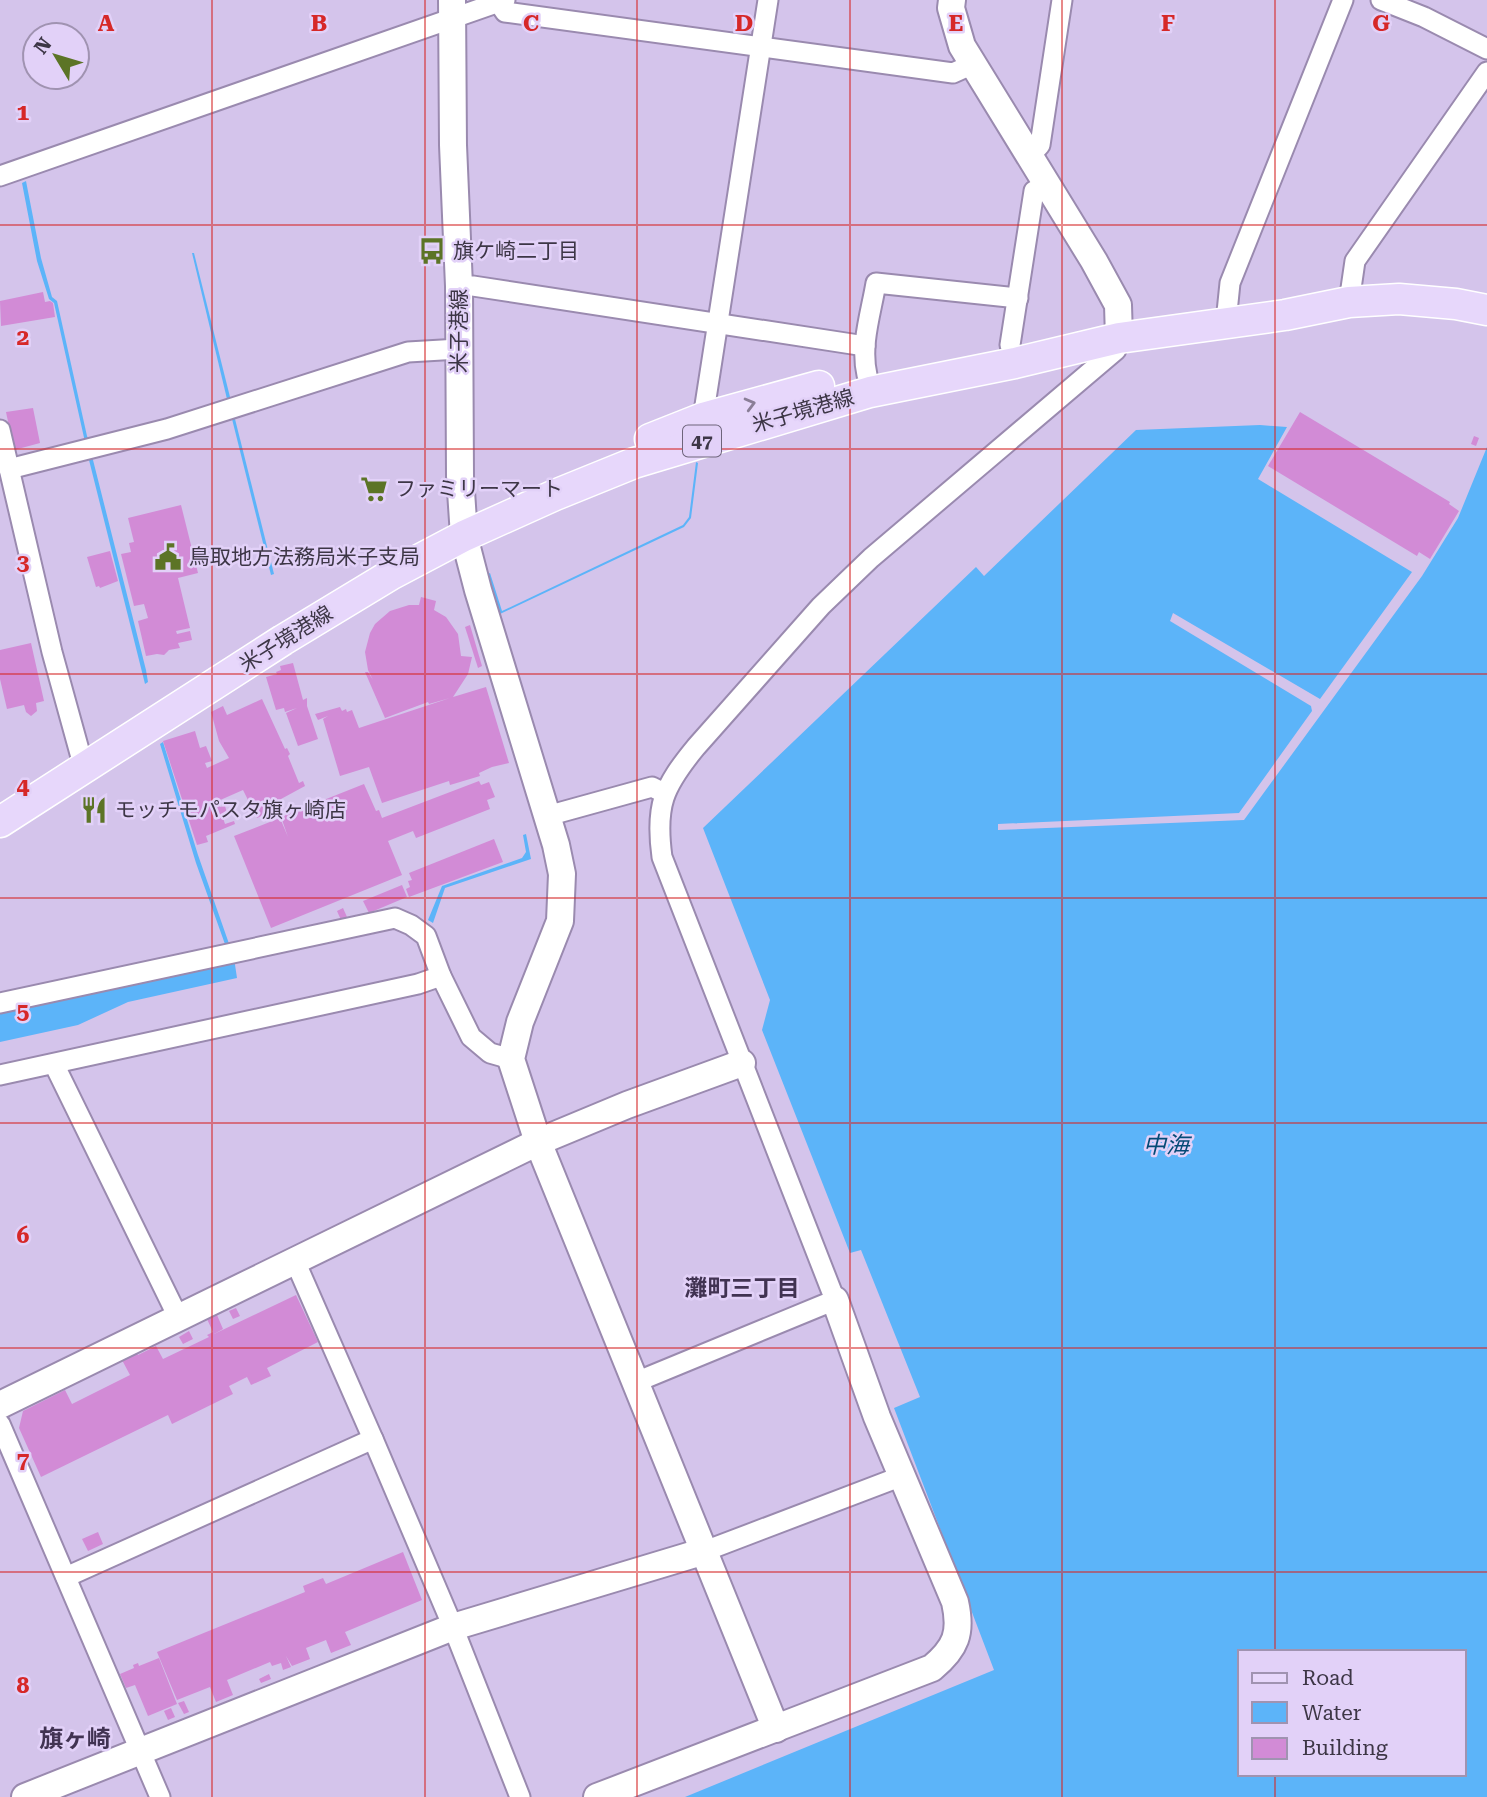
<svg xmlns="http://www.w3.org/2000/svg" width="1487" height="1797" font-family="'Roboto Serif','Noto Sans JP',serif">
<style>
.water{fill:#5cb4f9;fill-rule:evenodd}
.building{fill:#d28bd6}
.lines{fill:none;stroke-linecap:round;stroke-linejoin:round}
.street-casing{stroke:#9a8aaf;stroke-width:23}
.secondary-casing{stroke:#9a8aaf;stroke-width:30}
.primary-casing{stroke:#fff;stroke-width:33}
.street{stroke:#fff;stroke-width:19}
.secondary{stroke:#fff;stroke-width:26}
.primary{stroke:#e7d7fb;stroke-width:30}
.oneway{stroke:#8a7e97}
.grid{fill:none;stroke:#d62828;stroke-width:2;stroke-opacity:0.55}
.labels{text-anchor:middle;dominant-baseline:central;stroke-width:5;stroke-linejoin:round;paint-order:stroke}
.shield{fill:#e2d1f8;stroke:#6e647b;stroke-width:2}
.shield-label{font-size:19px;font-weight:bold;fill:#3d3646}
.poi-label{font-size:21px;fill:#3d3646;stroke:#e2d1f8;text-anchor:start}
.street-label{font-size:21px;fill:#3d3646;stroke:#e2d1f8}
.water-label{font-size:23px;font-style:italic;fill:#044a76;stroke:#e2d1f8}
.neighbourhood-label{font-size:23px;font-weight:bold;fill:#413352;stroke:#e2d1f8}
.quarter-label{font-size:24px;font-weight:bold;fill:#413352;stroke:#e2d1f8}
.grid-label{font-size:23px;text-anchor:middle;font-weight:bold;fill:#d62828;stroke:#e2d1f8;stroke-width:5;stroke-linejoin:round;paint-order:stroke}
</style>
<rect width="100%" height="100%" fill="#d4c4eb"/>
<g class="water">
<polygon points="26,181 41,258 52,297 57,301 87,436 90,442 93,460 146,670 148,682 145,684 89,460 54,303 49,299 37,261 22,183"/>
<polygon points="192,253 194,253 230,397 227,399"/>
<polygon points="232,419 235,419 274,574 271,575"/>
<path d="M1260,425L1287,427L1258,479L1412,572L1320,699L1173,613L1170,621L1311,706L1312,711L1239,813L998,824V830L1244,820L1422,576L1458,518L1487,447V1797H685L994,1670L894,1408L920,1397L861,1250L850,1253L762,1030L770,1000L703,828L976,567L984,576L1136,430ZM1240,1652H1464V1774H1240Z"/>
<polygon points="696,462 698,463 691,518 684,527 500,614 488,574 490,573 502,611 683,525 689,517"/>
<polygon points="163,742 198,855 234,958 237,978 128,1002 78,1025 0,1042 0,1012 125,985 226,947 196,863 160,744"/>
<polygon points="526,834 531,859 445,888 433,923 428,920 442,886 522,858 526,852 523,835"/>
</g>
<g class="building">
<polygon points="43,292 45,302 50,301 53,303 55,317 1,326 0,301"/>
<polygon points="33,408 40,443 14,450 6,412"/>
<polygon points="1300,412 1450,502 1449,504 1459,511 1430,559 1419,552 1417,556 1268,466"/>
<polygon points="1474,436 1479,438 1476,446 1471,444"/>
<polygon points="181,505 198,573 178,578 190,628 176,631 177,634 190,631 192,640 178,643 180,648 169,650 164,655 157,654 146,656 138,621 148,618 144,604 134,606 121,554 131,552 129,543 134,542 128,518"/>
<polygon points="110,551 118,581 100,588 99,586 96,587 87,557"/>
<polygon points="421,597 436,601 434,610 446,617 458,634 461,656 472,657 468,674 453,697 486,687 509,763 492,767 479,773 480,776 450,785 449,781 382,803 369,767 340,776 323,719 328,716 318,720 315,714 340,707 342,711 346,709 347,712 352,710 359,728 450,698 429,704 428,702 385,718 365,672 368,672 373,680 368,670 365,652 370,633 375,624 390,611 409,605 419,605"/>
<polygon points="470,625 482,666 478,668 465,627"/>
<polygon points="31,643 44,701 36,703 37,711 31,716 26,712 24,705 7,709 0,679 0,650"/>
<polygon points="293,663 303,700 307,698 307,706 318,739 298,746 286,713 297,708 285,712 284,708 276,710 266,677 277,674 276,672 281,670 280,666"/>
<polygon points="262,699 285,749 287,748 290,754 288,756 299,783 303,781 305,786 281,799 284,806 257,818 243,790 218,801 220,807 225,806 227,813 222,815 225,824 234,821 235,824 206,836 208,842 197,845 163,741 195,731 200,748 206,746 212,761 205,763 207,768 229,758 219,741 211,712 223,706 227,715"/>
<polygon points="479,781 481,785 489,782 495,797 487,800 490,809 416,838 413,831 388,841 402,875 271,928 234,836 280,818 288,837 281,817 364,784 376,811 379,810 382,818"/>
<polygon points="494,839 503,862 409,897 406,889 410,887 408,881 412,880 409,873"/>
<polygon points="402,885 407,897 369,913 363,901"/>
<polygon points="343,908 347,917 341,920 337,911"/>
<polygon points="296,1295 318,1342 267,1368 271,1376 251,1385 247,1377 229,1386 233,1394 172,1424 168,1415 41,1477 19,1428 23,1411 65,1390 72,1404 130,1375 122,1360 137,1353 138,1355 156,1346 163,1359 209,1337 207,1335 213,1332 207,1319 217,1315 223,1329 214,1334"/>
<polygon points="236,1308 240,1316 233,1319 229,1311"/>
<polygon points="189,1331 193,1339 183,1344 179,1337"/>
<polygon points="98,1532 103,1544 88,1551 82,1539"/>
<polygon points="403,1552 422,1600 345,1632 351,1645 331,1653 326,1640 306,1648 310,1659 292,1666 286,1656 291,1667 283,1670 281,1663 272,1666 270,1662 227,1680 233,1695 216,1702 210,1687 177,1700 157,1652 305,1592 303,1586 323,1578 326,1584"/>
<polygon points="159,1658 177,1704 148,1716 135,1685 126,1688 120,1674 134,1668 133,1665 138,1663 139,1666"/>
<polygon points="269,1674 271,1679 261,1683 259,1679"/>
<polygon points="184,1701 189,1712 184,1714 178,1703"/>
<polygon points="171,1708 175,1717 168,1720 164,1711"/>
</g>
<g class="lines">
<defs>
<g id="street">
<polyline points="1381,0 1424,17 1487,49"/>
<polyline points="499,3 505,12 953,73 973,64"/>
<polyline points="1029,157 1040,145 1062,0"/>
<polyline points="0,176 505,0"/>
<polyline points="459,286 473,286 865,346"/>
<polyline points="1349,302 1355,261 1487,72"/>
<polyline points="1226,322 1230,283 1343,0"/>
<polyline points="1010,345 1034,191 1046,184"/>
<path d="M867,375C860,345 871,313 876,283L1018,298"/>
<polyline points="703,418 768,0"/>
<polyline points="0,430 52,652 84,768"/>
<polyline points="9,469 167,429 408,352 459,349"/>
<polyline points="547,816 652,787 664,793"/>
<polyline points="0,1003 395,918 411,925 426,936 441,976 471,1037 490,1053 511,1059"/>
<polyline points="54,1064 178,1317"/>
<polyline points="0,1075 418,984 441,976"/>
<path d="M636,1382L835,1300L662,857C655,806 663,787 696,747L821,606L871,558L1116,350L1119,338"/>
<polyline points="0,1424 160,1797"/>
<polyline points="373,1439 453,1627 520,1797"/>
<polyline points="705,1551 902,1476"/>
<polyline points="66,1577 373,1439 295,1261"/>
</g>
<g id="secondary">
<polyline points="452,0 453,145 459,286 460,476 464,536 478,590 556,845 562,874 560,921 520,1022 511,1059 538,1142 776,1729"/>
<polyline points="952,0 951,8 962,46 1094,261 1118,305 1119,338"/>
<polyline points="0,1405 538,1142 627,1105 742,1063"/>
<polyline points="25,1797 453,1627 705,1551"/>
<path d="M597,1797L932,1668C956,1648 962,1633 955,1602L877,1417L835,1300"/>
</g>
<g id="primary">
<polyline points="650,439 703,418 819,386"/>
<polyline points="0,822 283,640 392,574 464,536 555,495 634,463 870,392 1015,363 1119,338 1285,315 1349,302 1399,299 1456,304 1487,310"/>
</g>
</defs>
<use href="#street" class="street-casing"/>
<use href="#secondary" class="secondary-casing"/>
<use href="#primary" class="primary-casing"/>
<use href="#street" class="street"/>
<use href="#secondary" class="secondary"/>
<use href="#primary" class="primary"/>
</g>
<defs><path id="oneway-chevron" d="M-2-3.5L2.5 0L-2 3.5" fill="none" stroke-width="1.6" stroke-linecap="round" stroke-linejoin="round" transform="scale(1.75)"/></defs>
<use class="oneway" href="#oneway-chevron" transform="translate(750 404) rotate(-15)"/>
<path class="grid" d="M212,0V1797M425,0V1797M637,0V1797M850,0V1797M1062,0V1797M1275,0V1652M0,225H1487M0,449H1487M0,674H1487M0,898H1487M0,1123H1487M0,1348H1487M0,1572H1487M1275,1774V1797"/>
<defs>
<symbol id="bus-bare" viewBox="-9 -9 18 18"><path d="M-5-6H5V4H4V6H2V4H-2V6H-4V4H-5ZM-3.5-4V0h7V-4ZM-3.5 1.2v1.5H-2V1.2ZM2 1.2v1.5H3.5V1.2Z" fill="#5c7426" stroke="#e2d1f8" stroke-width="2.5" paint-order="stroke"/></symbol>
<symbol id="supermarket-bare" viewBox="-9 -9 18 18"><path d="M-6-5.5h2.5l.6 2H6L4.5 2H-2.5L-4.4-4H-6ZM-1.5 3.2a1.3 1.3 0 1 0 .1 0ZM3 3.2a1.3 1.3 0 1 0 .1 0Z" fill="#5c7426" stroke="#e2d1f8" stroke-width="2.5" paint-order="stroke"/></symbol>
<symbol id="civic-bare" viewBox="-9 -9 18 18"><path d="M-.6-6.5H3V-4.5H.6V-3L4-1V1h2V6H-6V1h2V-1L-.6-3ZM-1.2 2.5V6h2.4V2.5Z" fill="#5c7426" stroke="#e2d1f8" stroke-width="2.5" paint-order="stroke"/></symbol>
<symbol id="restaurant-bare" viewBox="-9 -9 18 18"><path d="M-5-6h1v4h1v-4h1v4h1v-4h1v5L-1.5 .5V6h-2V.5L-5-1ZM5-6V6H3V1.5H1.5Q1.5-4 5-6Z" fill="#5c7426" stroke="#e2d1f8" stroke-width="2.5" paint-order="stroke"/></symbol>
</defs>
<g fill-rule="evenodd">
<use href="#bus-bare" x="413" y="232" width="38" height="38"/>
<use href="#supermarket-bare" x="355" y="470" width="38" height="38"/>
<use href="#civic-bare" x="149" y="538" width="38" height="38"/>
<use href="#restaurant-bare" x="75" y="791" width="38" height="38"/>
</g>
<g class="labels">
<rect class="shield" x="683" y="425.5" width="38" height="31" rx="5"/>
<g class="shield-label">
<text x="702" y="441">47</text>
</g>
<g class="poi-label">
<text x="453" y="251">旗ケ崎二丁目</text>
<text x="395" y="489">ファミリーマート</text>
<text x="189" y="557">鳥取地方法務局米子支局</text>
<text x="115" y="810">モッチモパスタ旗ヶ崎店</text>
</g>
<g class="street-label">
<text transform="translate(459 331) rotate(-90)">米子港線</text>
<text transform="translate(803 411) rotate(-16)">米子境港線</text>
<text transform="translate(286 639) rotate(-32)">米子境港線</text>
</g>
<g class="water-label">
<text x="1166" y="1145">中海</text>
</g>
<g class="neighbourhood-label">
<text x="742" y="1288">灘町三丁目</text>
</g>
<g class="quarter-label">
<text x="75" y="1739">旗ヶ崎</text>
</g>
</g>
<g class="grid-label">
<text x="106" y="31">A</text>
<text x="319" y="31">B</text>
<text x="531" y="31">C</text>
<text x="744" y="31">D</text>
<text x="956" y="31">E</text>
<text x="1168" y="31">F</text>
<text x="1381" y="31">G</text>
<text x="23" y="120">1</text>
<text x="23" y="345">2</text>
<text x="23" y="570">3</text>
<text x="23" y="794">4</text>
<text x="23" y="1019">5</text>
<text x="23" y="1243">6</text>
<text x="23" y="1468">7</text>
<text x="23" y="1693">8</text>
</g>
<rect x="1238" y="1650" width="228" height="126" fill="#e2d1f8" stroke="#a093b1" stroke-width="2"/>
<rect x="1252" y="1673" width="35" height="10" fill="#e7d7fb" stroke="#a093b1" stroke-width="2"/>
<text x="1302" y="1685" font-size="21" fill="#3d3646">Road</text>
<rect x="1252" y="1702" width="35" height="21" fill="#5cb4f9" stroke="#a093b1" stroke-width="2"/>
<text x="1302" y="1720" font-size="21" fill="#3d3646">Water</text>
<rect x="1252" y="1738" width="35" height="21" fill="#d28bd6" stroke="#a093b1" stroke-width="2"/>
<text x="1302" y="1755" font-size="21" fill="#3d3646">Building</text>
<g transform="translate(56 56) rotate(308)"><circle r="33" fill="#e2d1f8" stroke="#a093b1" stroke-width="2"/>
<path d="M0-5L12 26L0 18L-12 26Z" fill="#5c7426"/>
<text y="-10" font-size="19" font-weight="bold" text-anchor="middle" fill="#3d3646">N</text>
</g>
</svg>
